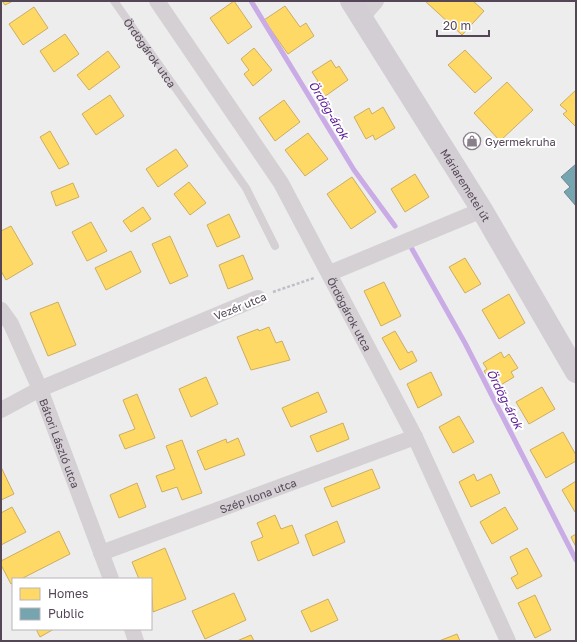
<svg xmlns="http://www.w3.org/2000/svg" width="577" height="642" font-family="'Golos Text',sans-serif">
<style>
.homes{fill:#ffd966;stroke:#ccad62}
.public{fill:#76a5af;stroke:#6c8895}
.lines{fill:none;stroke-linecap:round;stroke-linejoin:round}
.stream{stroke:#c9abe5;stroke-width:5}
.path{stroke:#c0bfc9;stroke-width:2.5;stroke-dasharray:3 2;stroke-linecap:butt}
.lane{stroke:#d4d0d4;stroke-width:8}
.street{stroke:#d4d0d4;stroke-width:16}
.secondary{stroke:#d3ced4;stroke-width:22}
.labels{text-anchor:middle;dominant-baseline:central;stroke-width:4;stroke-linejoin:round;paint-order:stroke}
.street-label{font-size:11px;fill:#544657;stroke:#fff}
.poi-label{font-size:11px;fill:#544657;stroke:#fff;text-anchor:start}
.water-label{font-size:12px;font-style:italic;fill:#5c1b96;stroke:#fff}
</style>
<rect width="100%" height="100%" fill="#ededed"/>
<g class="homes">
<polygon points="2,1 13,1 5,5"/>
<polygon points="234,1 252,27 228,44 210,18"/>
<polygon points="425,1 473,1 484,11 462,35"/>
<polygon points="285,6 300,27 306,23 314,36 288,54 264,20"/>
<polygon points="34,7 48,28 23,45 9,24"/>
<polygon points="65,34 79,54 54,72 40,51"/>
<polygon points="254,48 272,70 253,86 244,74 249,70 241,59"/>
<polygon points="465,50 492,78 475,93 448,65"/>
<polygon points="108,51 120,67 89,90 77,75"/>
<polygon points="331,60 336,68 339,66 348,80 324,97 315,83 318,81 312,72"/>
<polygon points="507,82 533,110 500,141 474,113"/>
<polygon points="576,90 576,127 563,114 567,111 560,105"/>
<polygon points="110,95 124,116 96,135 82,114"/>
<polygon points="284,100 300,122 275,141 259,118"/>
<polygon points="383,107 395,128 375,140 373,135 366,139 354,117 369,108 372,114"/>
<polygon points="50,131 69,164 59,169 40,137"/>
<polygon points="308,133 328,159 305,176 285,150"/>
<polygon points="176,149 188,166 158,187 146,169"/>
<polygon points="415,174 429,197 405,212 391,189"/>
<polygon points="352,177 376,212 351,229 327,194"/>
<polygon points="189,182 206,203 190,215 174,194"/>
<polygon points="73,183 79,197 56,206 51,192"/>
<polygon points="143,207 151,219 131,232 123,221"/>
<polygon points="229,214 240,237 217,247 207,225"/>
<polygon points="91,222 107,251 87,261 72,232"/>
<polygon points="11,226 33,264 6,280 1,271 1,231"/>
<polygon points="170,236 188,276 170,284 152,244"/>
<polygon points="131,251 141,272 106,290 95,268"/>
<polygon points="243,255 253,279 228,289 219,265"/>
<polygon points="465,258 481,284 465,293 449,267"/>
<polygon points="384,282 401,316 381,326 364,291"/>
<polygon points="509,294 525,323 499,339 482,310"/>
<polygon points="58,302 76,345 48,356 30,313"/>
<polygon points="269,327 276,343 282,341 290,360 251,370 237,337 258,329 259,331"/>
<polygon points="395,331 408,353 412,351 417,361 400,370 382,338"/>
<polygon points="501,352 504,358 509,354 518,368 511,372 514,377 499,386 496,381 492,383 484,371 487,369 483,363"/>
<polygon points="431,372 442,395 418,408 407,384"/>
<polygon points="206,377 218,404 191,417 179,389"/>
<polygon points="542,387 555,409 529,424 516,402"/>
<polygon points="318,392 327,412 291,427 282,408"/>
<polygon points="137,394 155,438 125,449 119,435 135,429 123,400"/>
<polygon points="459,416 474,442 453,453 439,427"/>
<polygon points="343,423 349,439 317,452 310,436"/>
<polygon points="563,432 576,455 576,461 546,478 530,450"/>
<polygon points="238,438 245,455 205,470 197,451 226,439 227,443"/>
<polygon points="182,440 202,493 182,500 177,487 162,492 156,476 175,469 166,446"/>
<polygon points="1,467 14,494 1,500"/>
<polygon points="372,469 380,488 332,507 324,488"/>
<polygon points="474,474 477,481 491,474 500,493 471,507 459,482"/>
<polygon points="576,481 576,511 575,512 562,490"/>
<polygon points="137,483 146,507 119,518 110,495"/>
<polygon points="12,507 26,532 1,545 1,513"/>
<polygon points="505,507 518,529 492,544 480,522"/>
<polygon points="275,515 281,529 292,525 299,543 258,561 251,542 263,537 257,523"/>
<polygon points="337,521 345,542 313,556 305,535"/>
<polygon points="59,531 70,554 21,579 13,579 13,583 11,584 1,565 1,561"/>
<polygon points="576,534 576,547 571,537"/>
<polygon points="165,548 186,599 153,612 151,579 139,579 132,562"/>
<polygon points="527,548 542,576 517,589 511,578 518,574 510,557"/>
<polygon points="234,593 246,620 205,639 192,611"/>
<polygon points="535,595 551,630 535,638 518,603"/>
<polygon points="328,599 338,620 311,632 301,611"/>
<polygon points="36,629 54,629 40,637"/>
<polygon points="457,634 460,641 439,641"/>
<polygon points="251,635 254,641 237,641"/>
</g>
<polygon class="public" points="576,164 576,206 564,192 570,187 561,177"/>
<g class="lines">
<g class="stream">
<polyline points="251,1 354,170 395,226"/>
<polyline points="412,249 465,343 576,560"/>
</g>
<polyline class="path" points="273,292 314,278"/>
<path class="lane" id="s1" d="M114,1L246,188L275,246"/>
<g class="street">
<path id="s2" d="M157,1L281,183L415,437L508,641"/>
<polyline points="362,17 376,1"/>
<polyline points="330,273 482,210"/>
<path id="s3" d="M1,310L11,324L40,389L111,579"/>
<polyline points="1,410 40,389 258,298"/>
<path id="s4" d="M101,553L415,437"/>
<polyline points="132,629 136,641"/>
</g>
<path class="secondary" id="s5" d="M351,1L482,210L576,372"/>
</g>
<defs>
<symbol id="shop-ring" viewBox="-11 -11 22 22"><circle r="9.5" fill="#fff" stroke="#8a808c" stroke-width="1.5"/><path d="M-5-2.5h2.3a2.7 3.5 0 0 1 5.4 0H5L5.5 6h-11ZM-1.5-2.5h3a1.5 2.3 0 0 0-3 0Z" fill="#8a808c"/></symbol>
</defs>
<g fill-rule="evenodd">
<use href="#shop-ring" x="462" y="131" width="20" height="20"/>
</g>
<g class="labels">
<g class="street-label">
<text stroke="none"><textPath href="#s1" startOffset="63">Ördögárok utca</textPath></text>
<text stroke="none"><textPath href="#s5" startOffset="217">Máriaremetei út</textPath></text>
<text transform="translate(240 306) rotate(-22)">Vezér utca</text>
<text stroke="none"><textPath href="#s2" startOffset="368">Ördögárok utca</textPath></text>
<text stroke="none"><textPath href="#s3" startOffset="146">Bátori László utca</textPath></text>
<text stroke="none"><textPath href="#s4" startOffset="167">Szép Ilona utca</textPath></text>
</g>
<g class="poi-label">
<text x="485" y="141">Gyermekruha</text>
</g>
<g class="water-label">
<text transform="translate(329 110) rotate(59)">Ördög-árok</text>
<text transform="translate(505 399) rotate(63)">Ördög-árok</text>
</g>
</g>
<rect width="577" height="642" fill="none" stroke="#544657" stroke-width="4"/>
<rect x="12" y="578" width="140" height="52" fill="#ffffff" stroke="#bbb5bc"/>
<rect x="20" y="588" width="20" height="12" fill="#ffd966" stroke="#bbb5bc"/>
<text x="48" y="598" font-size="12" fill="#544657">Homes</text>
<rect x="20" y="608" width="20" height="12" fill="#76a5af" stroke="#bbb5bc"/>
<text x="48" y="618" font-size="12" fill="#544657">Public</text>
<path d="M437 30v6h52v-6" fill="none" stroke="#544657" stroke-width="2"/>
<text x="443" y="30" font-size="12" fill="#544657" stroke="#ffffff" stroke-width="3" paint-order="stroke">20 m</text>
</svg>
